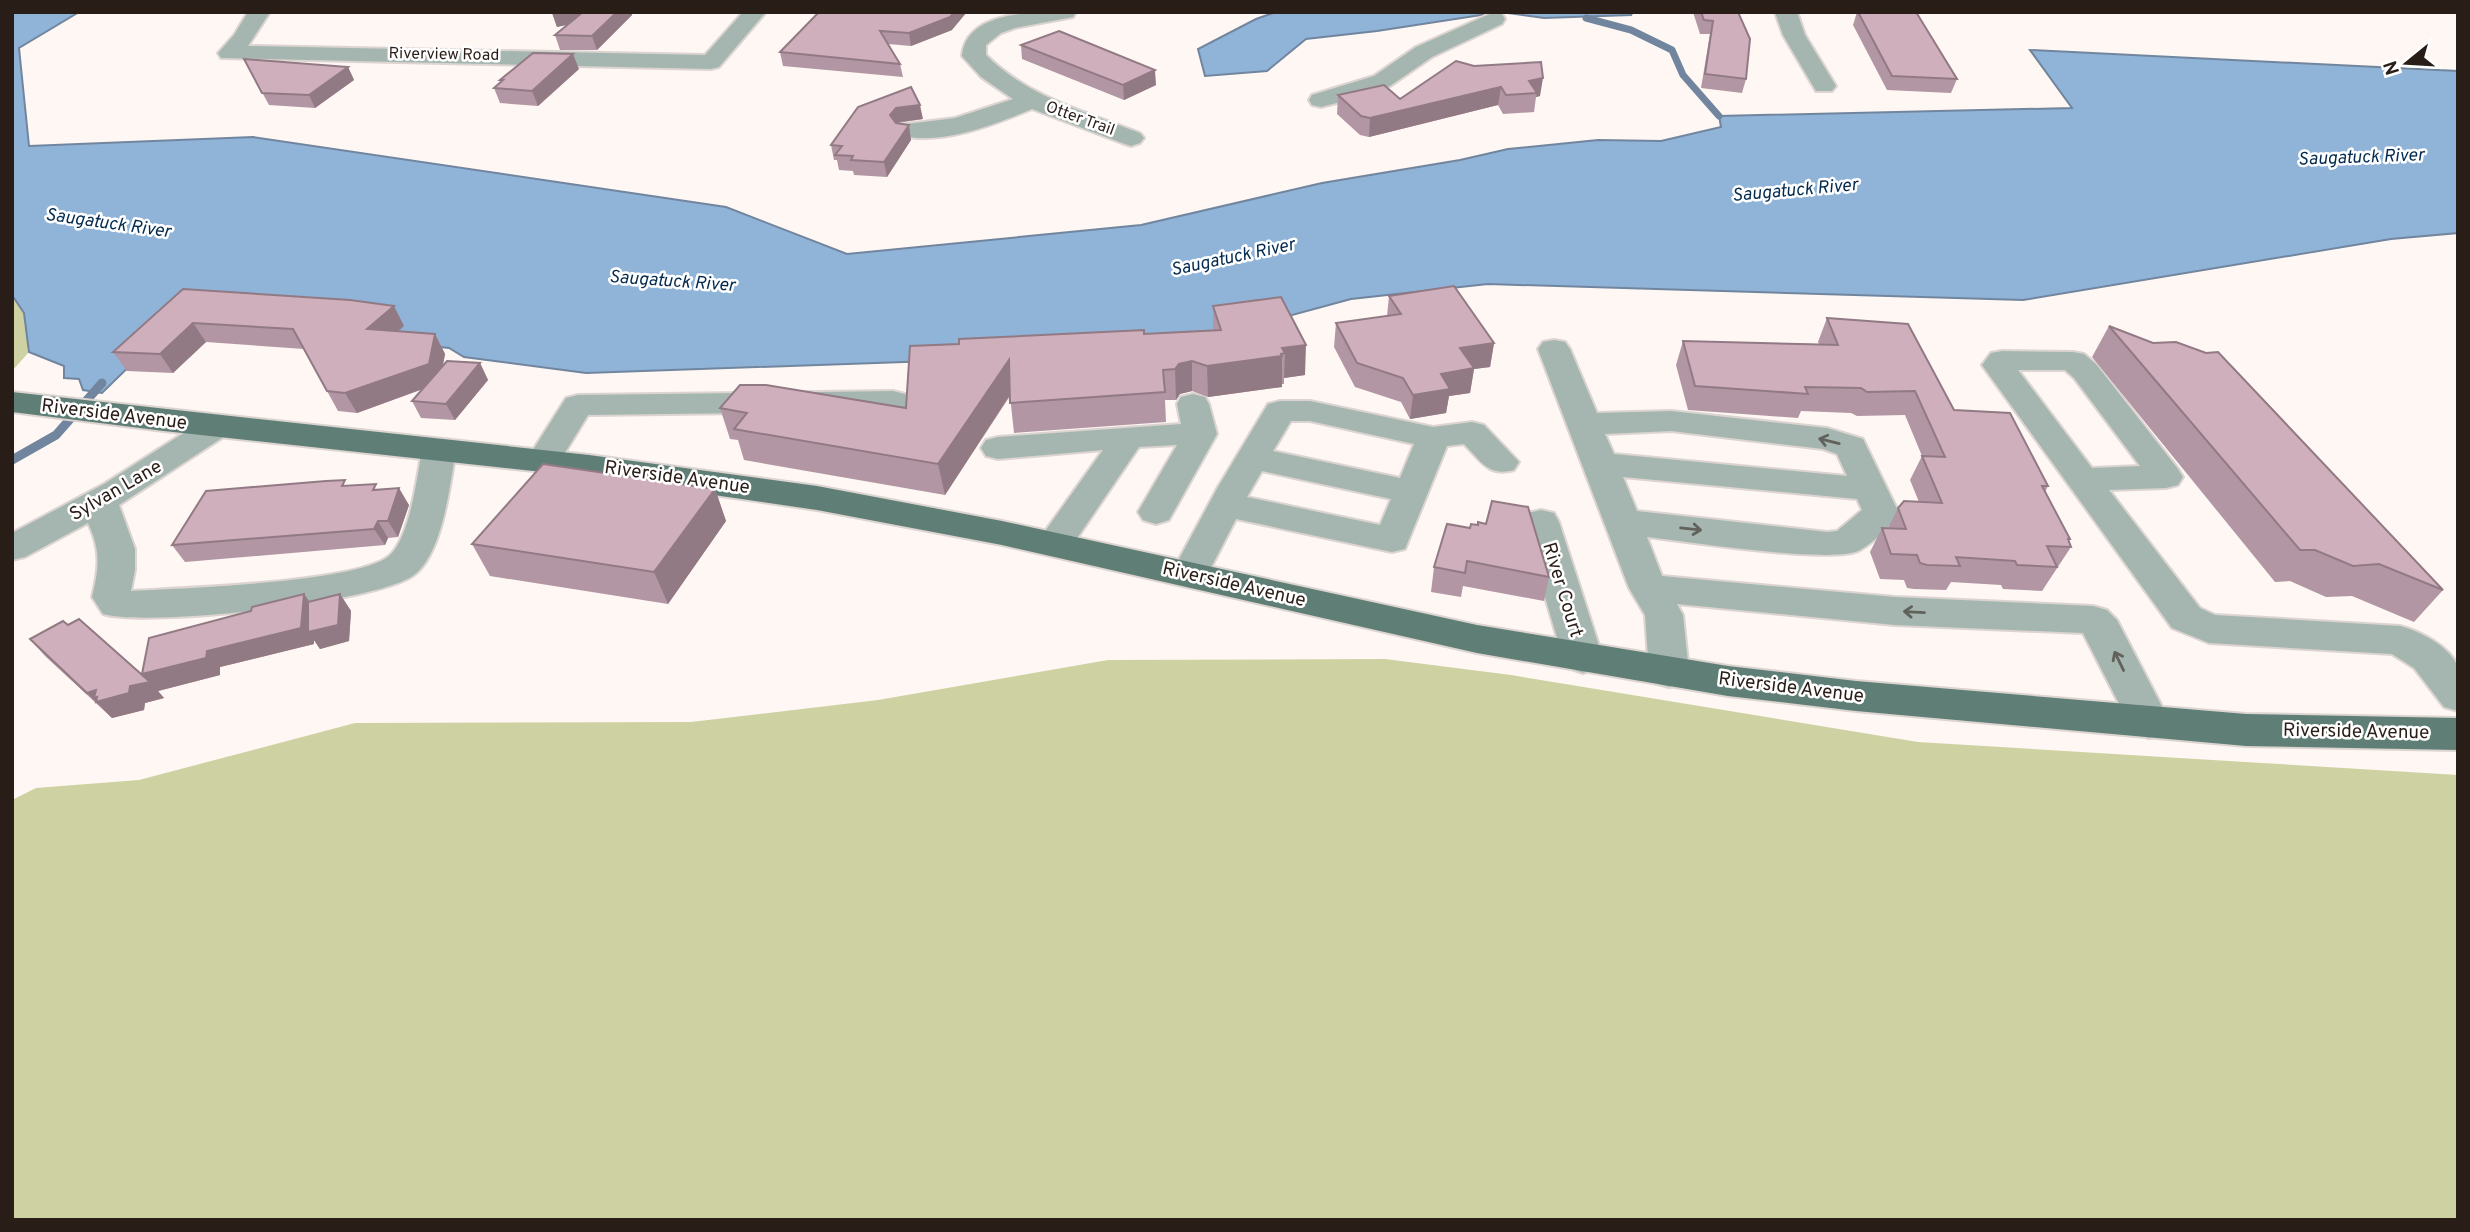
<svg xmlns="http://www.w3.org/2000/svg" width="2470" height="1232" font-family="Overpass,sans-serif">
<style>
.green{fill:#ced2a2}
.water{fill:#90b3d8;stroke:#71869e;stroke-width:2}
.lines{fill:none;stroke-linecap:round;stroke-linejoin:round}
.stream-far1{stroke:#71869e;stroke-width:7}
.stream{stroke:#71869e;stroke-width:9}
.minor-casing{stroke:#dcd4d0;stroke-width:4}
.major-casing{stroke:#dcd4d0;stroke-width:4}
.minor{fill:#a5b6b1;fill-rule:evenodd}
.major{fill:#5f7e76;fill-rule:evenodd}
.wall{fill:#b396a3}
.shaded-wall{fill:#927a84}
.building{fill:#d0afbd;stroke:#927a84;stroke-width:2}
.oneway{stroke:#61625c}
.labels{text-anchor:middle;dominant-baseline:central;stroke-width:5;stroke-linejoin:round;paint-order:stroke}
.far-street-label{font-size:16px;fill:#291d17;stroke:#fff}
.far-water-label{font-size:18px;font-style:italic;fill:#042b4f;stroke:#fff}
.street-label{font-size:19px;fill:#291d17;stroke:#fff}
</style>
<rect width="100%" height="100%" fill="#fef7f3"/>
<g class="green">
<polygon points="12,294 24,313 29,352 12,371"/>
<polygon points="1385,659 1511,675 1918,742 2458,775 2458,1220 12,1220 12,800 36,788 139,780 355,723 691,722 878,700 1108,660"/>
</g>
<g class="water">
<polygon points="12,12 79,12 19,48 29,146 253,137 726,207 847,254 1141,225 1322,183 1460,160 1508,149 1598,140 1661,141 1721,127 1719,116 2072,108 2030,50 2458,71 2458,233 2391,239 2023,300 1488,284 1351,299 1266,322 1108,355 586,373 464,357 449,348 374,340 192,305 102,393 83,390 79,379 64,378 64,366 29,352 24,313 12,295"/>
<polygon points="1276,12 1633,12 1631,15 1544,18 1501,12 1377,31 1306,39 1267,71 1205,76 1198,49 1256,19"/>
</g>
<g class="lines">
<polyline class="stream-far1" points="1586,18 1631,30 1672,50 1683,75 1719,116"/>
<polyline class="stream" points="12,460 56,435 102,383"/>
<defs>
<g id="minor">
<polygon points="248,12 270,12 248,46 705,55 743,12 766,12 719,67 711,69 221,58 218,53 234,35"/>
<path d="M1076,12L1073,17L1015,28L1001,33L986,45V55C1028,97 1085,112 1140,133L1144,138L1140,143L1131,146L1122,143L1032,109C993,125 941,146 899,135L895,130L899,125L955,118L1013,99L981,77L962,56C966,8 1041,12 1076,12Z"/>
<polygon points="1494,12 1502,14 1505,19 1502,24 1432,57 1390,86 1371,94 1321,107 1312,105 1309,100 1312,95 1374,76 1416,47"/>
<polygon points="1775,12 1797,12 1805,35 1836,86 1832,91 1816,91 1783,35"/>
<path d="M1554,340L1565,342L1570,349L1597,413L1671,411L1827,428L1863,439L1899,513C1891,526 1874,542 1860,550C1836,565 1684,541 1647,537L1662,576L1895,597L2093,606L2107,610L2117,620L2170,722L2164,733L2149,738L2134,733L2083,633L1895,625L1677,604L1683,615L1689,672L1683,683L1669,687L1655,683L1649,672L1645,615L1629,588L1538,349L1543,342ZM1671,431L1823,449L1837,454L1847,476L1614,454L1605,434ZM1623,477L1857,499L1862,510L1837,531L1827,532L1637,511Z"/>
<path d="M2002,351L2073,352L2084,354L2096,364L2178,469L2183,477L2178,485L2166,488L2109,490L2200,608L2215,615L2400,626C2419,631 2450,646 2458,667C2462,678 2458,699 2458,711L2444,707L2414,668L2392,654L2209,643L2172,628L1982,365L1991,353ZM2018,370H2065L2074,378L2140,466L2092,468Z"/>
<polygon points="893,391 905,394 909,401 905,408 893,411 588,415 555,469 543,472 531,469 526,461 566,398 578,395"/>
<polygon points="1193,394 1205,397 1209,404 1217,434 1169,520 1156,524 1143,520 1138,512 1177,445 1139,447 1067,553 1054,556 1041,553 1036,544 1103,450 998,459 986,456 981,448 986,440 998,437 1181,424 1177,404 1181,397"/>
<path d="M1280,401H1310L1433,427L1472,422L1484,425L1519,462L1514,470C1488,477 1481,461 1464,444L1447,446L1405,549L1392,552L1236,519L1203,583L1190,587L1177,583L1171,574L1218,487L1268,404ZM1291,421H1310L1414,444L1400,478L1273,451ZM1262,471L1391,499L1380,525L1247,497Z"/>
<path d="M216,417L228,420L233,427L228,434L119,505L135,549V570L131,591C180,588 356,583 389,556C410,538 417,477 422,450L427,442L439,439L451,442L456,450C450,484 443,553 414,575C377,603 147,627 103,614L92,597C99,569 101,550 88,523L25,557L12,560V533L104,484L204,420Z"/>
<polygon points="1541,510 1554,513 1559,522 1603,658 1597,668 1583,673 1569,668 1563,658 1523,522 1528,513"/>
</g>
<polygon id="major" points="12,392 589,455 817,486 1002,521 1477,625 1728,666 1856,681 2246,714 2458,718 2458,750 2246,746 1856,711 1728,696 1477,653 1002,545 817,510 589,477 164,431 12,412"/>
</defs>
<use href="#minor" class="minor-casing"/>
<use href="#major" class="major-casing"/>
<use href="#minor" class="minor"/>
<use href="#major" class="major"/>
</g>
<g class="wall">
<polygon points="552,12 632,15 597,50 560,50 555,35 568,24 557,27"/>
<polygon points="819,12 952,30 911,46 888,44 900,64 903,77 783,66 780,52"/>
<polygon points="1693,12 1738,12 1746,79 1742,93 1701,88 1710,34 1700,34"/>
<polygon points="1857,12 1916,12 1957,79 1951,93 1887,90 1853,25"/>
<polygon points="1021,45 1156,85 1124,100 1022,59"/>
<polygon points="244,59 348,67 354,80 315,108 269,105"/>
<polygon points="1541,62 1540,96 1536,97 1534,112 1503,114 1498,105 1369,137 1360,135 1337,114 1338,95 1400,99 1474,66"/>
<polygon points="579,69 538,106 500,103 494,88 501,82 500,80"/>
<polygon points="858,107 923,119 898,123 911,140 887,177 854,175 853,171 839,170 837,160 834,160 831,145"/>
<polygon points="183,289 404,326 398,331 435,334 445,354 443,366 480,363 488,380 455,420 421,418 412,401 423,389 357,413 338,411 304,349 206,342 173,373 127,371 113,352"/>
<polygon points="1389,296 1494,343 1490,367 1474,369 1470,393 1449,396 1446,413 1410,419 1401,402 1355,387 1334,347 1336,323 1387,316"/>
<polygon points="1256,299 1305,375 1284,378 1284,384 1282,384 1282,387 1208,397 1192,391 1180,394 1176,400 1165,400 1166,422 1014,433 1010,396 945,495 744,460 738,440 730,439 720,408 906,408 1144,334 1213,331 1213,306"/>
<polygon points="1827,318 1954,410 2048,486 2045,492 2070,539 2069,541 2071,547 2042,591 2003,589 2001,585 1951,582 1946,590 1914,589 1907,588 1904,580 1880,579 1870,552 1882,528 1888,528 1898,508 1919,502 1910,480 1922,456 1905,415 1857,416 1851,413 1801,411 1798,418 1688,410 1676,365 1683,341 1819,344 1818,342"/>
<polygon points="2109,326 2443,590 2414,622 2352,596 2326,597 2290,581 2275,582 2092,357"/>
<polygon points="348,486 380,490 409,505 398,537 388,538 385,545 185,562 172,545"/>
<polygon points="715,489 726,521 668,604 490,576 472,544"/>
<polygon points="1447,524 1549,577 1544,601 1463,586 1461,597 1431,592 1434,567"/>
<polygon points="304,594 309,602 340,594 351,611 349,641 320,649 314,640 314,644 220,667 220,675 158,691 164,698 145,703 144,710 112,718 45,656 30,639 68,625 144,676 251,611"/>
</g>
<g class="shaded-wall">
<polygon points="555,12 594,12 597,19 557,27 552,13"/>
<polygon points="617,12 632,12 632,15 597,50 592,36"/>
<polygon points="954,12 967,12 952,30 911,46 909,33"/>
<polygon points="573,54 579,69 538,106 532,91"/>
<polygon points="348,67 354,80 315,108 309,95"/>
<polygon points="1155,70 1156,85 1124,100 1123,85"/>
<polygon points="1543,78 1540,96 1536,97 1537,93 1529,81"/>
<polygon points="1501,87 1498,105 1369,137 1370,118"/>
<polygon points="920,105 923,119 899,122 892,130 890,115 896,108"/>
<polygon points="909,125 911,140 887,177 884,162"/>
<polygon points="394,306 404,326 378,349 367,329"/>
<polygon points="193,323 206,342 173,373 160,354"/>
<polygon points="435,334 445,354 439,383 357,413 345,393"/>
<polygon points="1494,343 1490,367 1474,369 1470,393 1449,396 1446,413 1410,419 1413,395 1441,374 1460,348"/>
<polygon points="1306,345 1305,375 1284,378 1285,353 1282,348"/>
<polygon points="1282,356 1282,387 1208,397 1207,366"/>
<polygon points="1009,360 1013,390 945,495 938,464"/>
<polygon points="1192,361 1192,391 1180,394 1176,400 1175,369 1179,364"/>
<polygon points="480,363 488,380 455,420 446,404"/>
<polygon points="399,488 409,505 398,537 388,521"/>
<polygon points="715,489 726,521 668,604 654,572"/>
<polygon points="378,521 388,538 385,545 374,529"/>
<polygon points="304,594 316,611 340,594 351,611 349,641 320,649 314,640 314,644 220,667 220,675 158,691 164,698 145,703 144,710 112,718 87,693 96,690 130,686 142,674 207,651"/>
</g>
<g class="building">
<polygon points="583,12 617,12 592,36 555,35"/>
<polygon points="819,12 954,12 950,17 909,33 880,31 900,64 780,52"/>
<polygon points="1701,12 1738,12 1750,39 1746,79 1705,74 1713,21 1704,20"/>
<polygon points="1858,12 1916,12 1957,79 1892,76"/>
<polygon points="1059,31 1155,70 1123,85 1021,45"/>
<polygon points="533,53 573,54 532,91 494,88 503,80 500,80"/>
<polygon points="244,59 348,67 309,95 262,93"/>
<polygon points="1456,61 1474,66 1541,62 1543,78 1529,81 1537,93 1506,95 1501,87 1370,118 1361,116 1338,95 1384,85 1400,99"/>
<polygon points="911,87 920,105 896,108 890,115 896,123 909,125 884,162 851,160 853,156 835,155 842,146 831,145 858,107"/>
<polygon points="1454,286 1494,343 1460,348 1474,368 1441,374 1450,389 1413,395 1403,378 1357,363 1336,323 1401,314 1389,296"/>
<polygon points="183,289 350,300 394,306 367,329 435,334 429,364 345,393 327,391 293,329 193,323 160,354 113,352"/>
<polygon points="1281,297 1306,345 1282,348 1285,353 1281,354 1282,356 1207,366 1192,361 1179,364 1175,369 1163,370 1165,392 1010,403 1009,360 938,464 734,429 747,413 720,408 740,385 766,385 906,408 910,346 959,344 959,339 1144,330 1144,334 1221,330 1213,306"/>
<polygon points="1827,318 1908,324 1954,410 2010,413 2048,486 2042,486 2070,539 2068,539 2071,547 2047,546 2057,567 2017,565 2015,561 1956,557 1960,566 1927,565 1920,563 1917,555 1891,554 1882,528 1906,529 1898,508 1904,501 1942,503 1922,456 1945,457 1915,391 1867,392 1861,388 1805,387 1808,394 1695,386 1683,341 1838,345"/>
<polygon points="2109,326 2153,343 2176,342 2206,353 2218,352 2443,590 2379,564 2353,566 2315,550 2300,550"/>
<polygon points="447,361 480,363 446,404 412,401"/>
<polygon points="543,464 715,489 654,572 472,544"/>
<polygon points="345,480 342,486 376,484 373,490 399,488 388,521 378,521 374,529 172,545 206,491 326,481"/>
<polygon points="1492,501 1528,507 1549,577 1467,561 1465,573 1434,567 1447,524 1470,528 1471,524 1478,525 1478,522 1486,524"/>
<polygon points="304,594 301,628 207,651 206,658 142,674 149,638 251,611 252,607"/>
<polygon points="340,594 338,625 308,632 308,602"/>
<polygon points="79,619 150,682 130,686 129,693 96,702 97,697 94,698 96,690 87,693 30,639 63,621 68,625"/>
</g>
<defs><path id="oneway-shaft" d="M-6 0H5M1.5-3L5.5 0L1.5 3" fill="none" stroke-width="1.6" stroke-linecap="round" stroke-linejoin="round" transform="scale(1.75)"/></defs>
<g class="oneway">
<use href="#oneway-shaft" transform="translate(1829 441) rotate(-166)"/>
<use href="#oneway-shaft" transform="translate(1691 529) rotate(6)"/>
<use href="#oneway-shaft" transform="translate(1914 612) rotate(-177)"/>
<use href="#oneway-shaft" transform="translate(2119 661) rotate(-116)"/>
</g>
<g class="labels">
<g class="far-street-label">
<text transform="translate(444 55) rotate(1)">Riverview Road</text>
<text transform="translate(1080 119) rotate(20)">Otter Trail</text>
</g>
<g class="far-water-label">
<text transform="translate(2361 158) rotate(-2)">Saugatuck River</text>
<text transform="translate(1795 191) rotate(-5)">Saugatuck River</text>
<text transform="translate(108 224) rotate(8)">Saugatuck River</text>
<text transform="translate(1233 258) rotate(-12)">Saugatuck River</text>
<text transform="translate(672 282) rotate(4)">Saugatuck River</text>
</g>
<g class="street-label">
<text transform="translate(114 415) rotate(7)">Riverside Avenue</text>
<text transform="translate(677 478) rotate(8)">Riverside Avenue</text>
<text transform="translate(116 491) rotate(-30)">Sylvan Lane</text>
<text transform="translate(1234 585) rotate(13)">Riverside Avenue</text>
<text transform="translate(1562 590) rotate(73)">River Court</text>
<text transform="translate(1791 688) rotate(7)">Riverside Avenue</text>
<text transform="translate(2356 732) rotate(1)">Riverside Avenue</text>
</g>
</g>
<rect width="2470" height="1232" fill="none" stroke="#291d17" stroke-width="28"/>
<g transform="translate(2407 63) rotate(252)" stroke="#ffffff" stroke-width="5" paint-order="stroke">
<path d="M0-5L12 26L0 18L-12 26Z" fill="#291d17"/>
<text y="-10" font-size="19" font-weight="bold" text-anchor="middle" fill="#291d17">N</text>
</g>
</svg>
